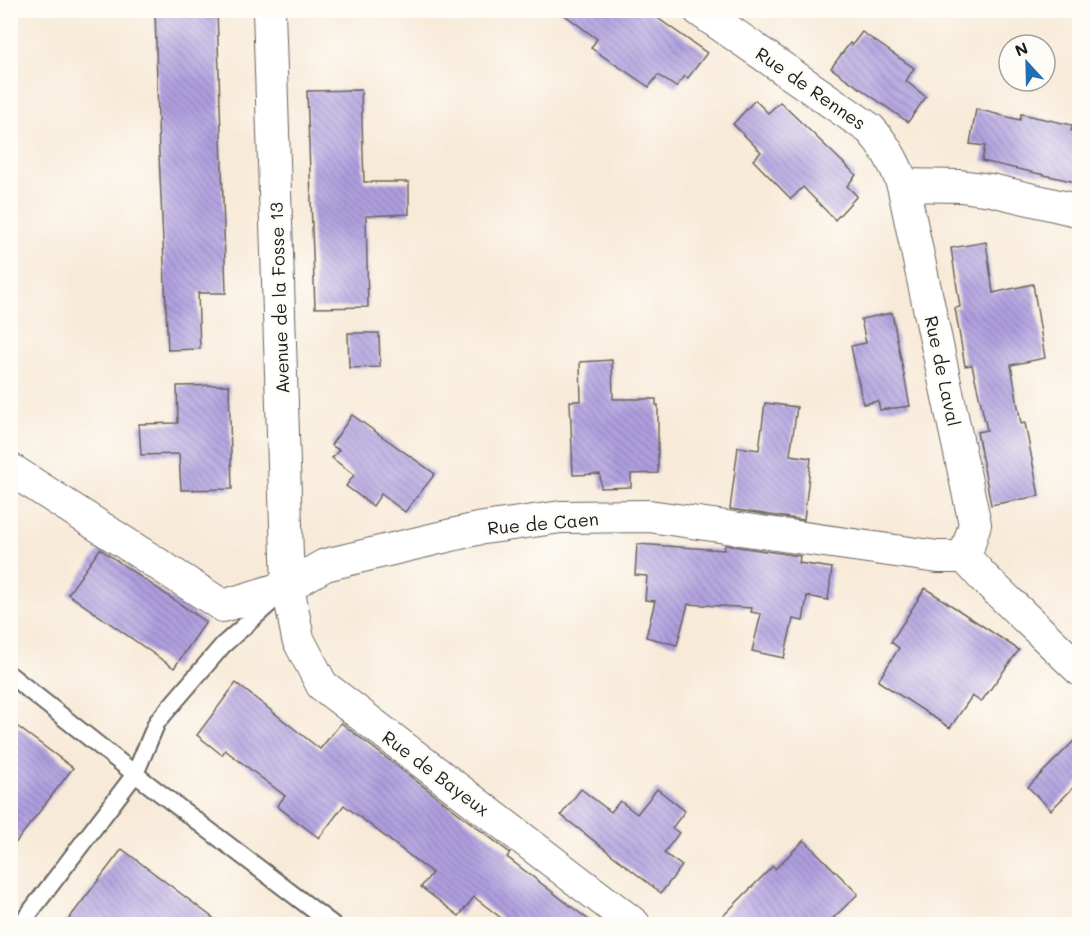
<svg xmlns="http://www.w3.org/2000/svg" width="1090" height="935" font-family="Mali,sans-serif">
<style>
.building{fill:url(#building-back-hatch)}
.lines{fill:none;stroke-linecap:round;stroke-linejoin:round}
.service-casing{stroke:#69645e;stroke-width:20}
.minor-casing{stroke:#69645e;stroke-width:34}
.service{stroke:#fff;stroke-width:16}
.minor{stroke:#fff;stroke-width:32}
.labels{text-anchor:middle;dominant-baseline:central;stroke-width:5;stroke-linejoin:round;paint-order:stroke}
.street-label{font-size:18px;fill:#1c1c1c;stroke:#fdfcf7}
</style>
<defs>
<pattern id="building-back-hatch" width="6" height="6" patternUnits="userSpaceOnUse" patternTransform="scale(1.5)"><rect width="6" height="6" fill="#af9fdf"/><path d="M-1 5l2 2M0 0l6 6M5-1l2 2" fill="none" stroke="#8e81b4"/></pattern>
</defs>
<rect width="100%" height="100%" fill="#fdfcf7"/>
<filter id="ink" filterUnits="userSpaceOnUse"><feTurbulence type="fractalNoise" baseFrequency=".0167" numOctaves="2"/><feDisplacementMap in="SourceGraphic" scale="12" xChannelSelector="R" yChannelSelector="G"/><feConvolveMatrix kernelMatrix="1 2 1 2 8 2 1 2 1" color-interpolation-filters="sRGB"/></filter>
<filter id="wash" filterUnits="userSpaceOnUse"><feTurbulence type="fractalNoise" baseFrequency=".008" numOctaves="4" result="noise"/><feDisplacementMap in="SourceGraphic" scale="24" xChannelSelector="R" yChannelSelector="G"/><feGaussianBlur stdDeviation="1.35" result="paint"/><feColorMatrix in="noise" values="0 0 0 0 0 0 0 0 0 0 0 0 0 0 0 0 0 1.4 0 .05"/><feComposite in="paint" operator="in"/></filter>
<g filter="url(#wash)">
<rect width="100%" height="100%" fill="#f8ead8"/>
<g id="blocks">
<g class="building">
<polygon points="155,10 217,10 226,293 198,293 200,349 168,350 159,154"/>
<polygon points="558,10 646,10 707,53 688,78 685,76 676,87 658,75 649,87 591,48 597,39"/>
<polygon points="862,32 914,68 906,81 926,97 908,122 831,68 850,43 852,45"/>
<polygon points="361,90 364,182 409,182 409,214 366,216 368,307 315,308 307,91"/>
<polygon points="755,100 768,113 780,102 856,175 847,186 857,196 835,220 803,187 791,199 753,160 761,152 733,124"/>
<polygon points="976,109 1020,120 1021,114 1072,125 1071,131 1080,133 1080,183 982,161 985,146 970,144"/>
<polygon points="986,242 993,293 1033,284 1045,358 1011,365 1021,424 1025,423 1039,496 991,505 977,432 987,430 972,365 965,366 955,308 960,307 951,248"/>
<polygon points="892,313 910,406 880,410 878,401 863,404 851,346 866,343 861,319"/>
<polygon points="348,333 379,333 380,367 349,368"/>
<polygon points="612,360 613,399 656,399 656,405 658,405 658,473 631,474 631,487 601,488 600,474 573,475 570,401 581,401 580,362"/>
<polygon points="229,385 232,489 181,490 179,454 141,455 139,424 178,423 177,386"/>
<polygon points="765,403 797,407 790,455 811,458 804,520 730,509 738,447 759,450"/>
<polygon points="352,415 435,474 405,512 381,494 373,506 346,486 354,475 332,458 339,450 331,445"/>
<polygon points="637,544 724,550 725,545 800,556 799,563 832,568 828,600 807,596 803,621 793,619 784,658 752,651 761,614 751,612 752,608 688,604 677,645 646,637 655,601 645,600 647,576 635,575"/>
<polygon points="100,549 206,622 174,668 68,594"/>
<polygon points="925,588 1019,650 981,702 972,696 950,728 878,681 899,648 891,642"/>
<polygon points="236,683 320,749 341,723 510,853 507,857 594,924 509,924 474,897 459,916 421,887 432,873 344,805 319,838 277,806 285,796 225,750 222,755 197,735"/>
<polygon points="10,721 73,768 10,850"/>
<polygon points="1080,735 1080,781 1051,810 1028,787"/>
<polygon points="581,789 611,812 620,801 637,814 657,789 685,811 672,828 679,833 664,853 682,866 661,893 561,815"/>
<polygon points="804,840 858,894 827,924 715,924 773,866 775,869"/>
<polygon points="122,849 221,924 65,924"/>
</g>
</g>
</g>
<g filter="url(#ink)">
<use href="#blocks" fill-opacity="0" stroke="#69645e" stroke-width="1.5"/>
<g class="lines">
<defs>
<g id="service">
<polyline points="10,675 135,774 332,924"/>
<polyline points="21,924 135,774 157,722 223,645 277,597"/>
</g>
<g id="minor">
<polyline points="269,10 288,586 298,639 322,685 634,924"/>
<path d="M699,10L870,129C886,146 895,163 903,185L960,186L991,190L1080,211"/>
<polyline points="903,185 975,524 965,557"/>
<polyline points="10,469 223,606 288,586 325,565 477,529 561,517 649,516 938,557 965,557 982,576 1080,670"/>
</g>
</defs>
<use href="#service" class="service-casing"/>
<use href="#minor" class="minor-casing"/>
<use href="#service" class="service"/>
<use href="#minor" class="minor"/>
</g>
</g>
<g class="labels">
<g class="street-label">
<text transform="translate(811 88) rotate(35)">Rue de Rennes</text>
<text transform="translate(279 298) rotate(-92)">Avenue de la Fosse 13</text>
<text transform="translate(943 371) rotate(78)">Rue de Laval</text>
<text transform="translate(543 523) rotate(-5)">Rue de Caen</text>
<text transform="translate(436 773) rotate(37)">Rue de Bayeux</text>
</g>
</g>
<rect width="1090" height="935" fill="none" stroke="#fdfcf7" stroke-width="36"/>
<g transform="translate(1027 63) rotate(338)"><circle r="28" fill="#fdfcf7" stroke="#a3a29f" stroke-width="1.5"/>
<path d="M0-4.5L10 22L0 15L-10 22Z" fill="#1f6fb2"/>
<text y="-9" font-size="16" font-weight="bold" text-anchor="middle" fill="#1c1c1c">N</text>
</g>
</svg>
